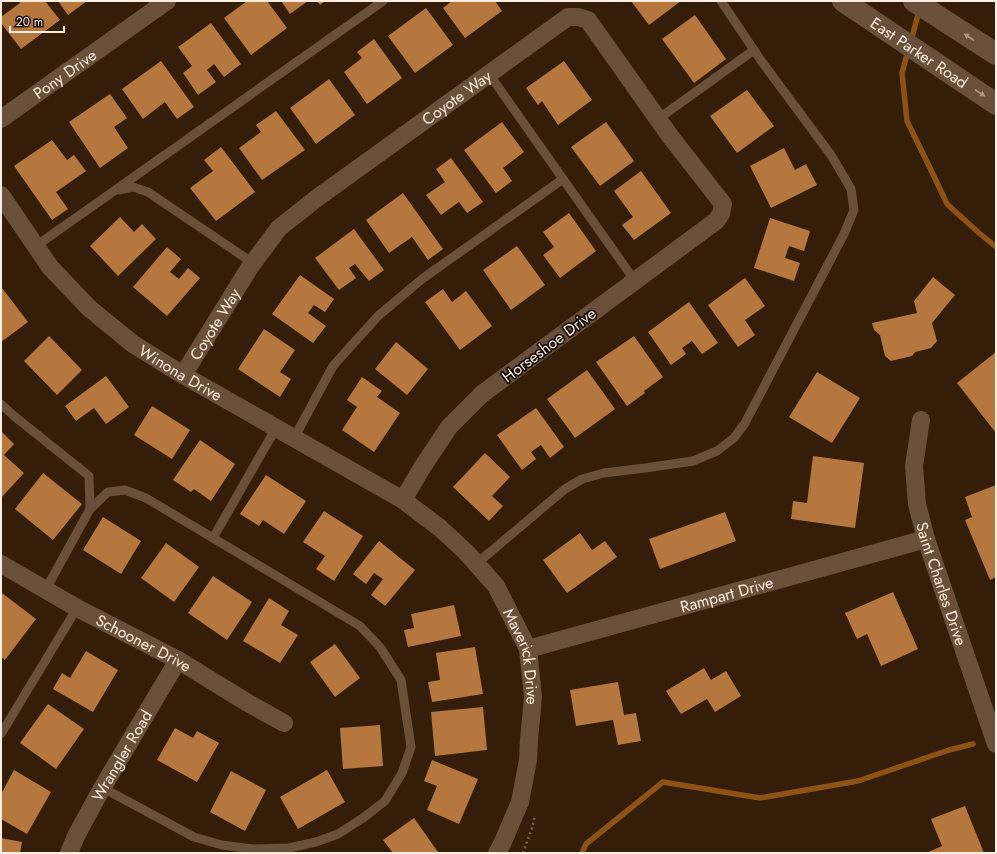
<svg xmlns="http://www.w3.org/2000/svg" width="997" height="854" font-family="Jost,sans-serif">
<style>
.lines{fill:none;stroke-linecap:round;stroke-linejoin:round}
.stream{stroke:#8f5215;stroke-width:5.5}
.building{fill:#b6773f}
.path{stroke:#75614f;stroke-width:2.5;stroke-dasharray:2 3;stroke-linecap:butt}
.lane{stroke:#69503b;stroke-width:9}
.street{stroke:#69503b;stroke-width:18}
.secondary{stroke:#69503b;stroke-width:22}
.oneway{fill:#ac9786}
.labels{text-anchor:middle;dominant-baseline:central;stroke-width:3.5;stroke-linejoin:round;paint-order:stroke}
.street-label{font-size:16px;fill:#fdede1;stroke:#140b04}
</style>
<rect width="100%" height="100%" fill="#341e0a"/>
<g class="lines">
<g class="stream">
<polyline points="911,41 919,11"/>
<polyline points="908,51 902,73 907,121 931,170 947,204 979,233 996,247"/>
<polyline points="582,853 586,844 663,782 760,798 858,781 949,750 973,744"/>
</g>
</g>
<g class="building">
<polygon points="19,1 45,1 60,20 21,49 1,23 1,17 20,3"/>
<polygon points="58,1 87,1 68,15"/>
<polygon points="247,1 267,1 287,28 251,55 224,18"/>
<polygon points="281,1 308,1 290,14"/>
<polygon points="317,1 325,1 320,5"/>
<polygon points="452,1 495,1 502,11 465,38 443,8"/>
<polygon points="631,1 681,1 649,25"/>
<polygon points="426,8 453,45 415,73 388,36"/>
<polygon points="695,15 726,59 694,83 662,39"/>
<polygon points="211,23 241,64 224,77 214,64 207,70 216,82 198,95 183,73 192,66 178,47"/>
<polygon points="374,39 402,78 367,104 344,72 362,58 357,52"/>
<polygon points="161,61 194,107 177,119 165,102 143,119 122,89"/>
<polygon points="564,61 592,100 558,125 542,101 538,105 526,88"/>
<polygon points="329,79 355,115 316,144 290,108"/>
<polygon points="747,90 774,126 737,153 710,116"/>
<polygon points="110,94 127,118 114,127 128,148 100,168 69,122"/>
<polygon points="276,111 305,150 262,180 239,148 261,132 256,125"/>
<polygon points="502,122 524,152 503,168 512,181 496,193 464,150"/>
<polygon points="606,122 634,161 600,186 571,147"/>
<polygon points="52,140 67,160 74,155 86,171 56,192 68,209 52,220 14,166"/>
<polygon points="221,147 255,192 216,221 190,188 213,171 204,160"/>
<polygon points="784,148 795,170 806,164 817,185 771,208 750,166"/>
<polygon points="451,158 483,202 467,213 459,202 441,215 426,195 445,182 436,169"/>
<polygon points="641,171 671,213 634,240 622,225 633,217 614,191"/>
<polygon points="403,193 443,249 428,260 412,237 389,253 366,220"/>
<polygon points="569,213 596,251 560,278 543,255 554,247 543,232"/>
<polygon points="120,217 134,232 142,224 156,239 118,276 90,246"/>
<polygon points="770,218 810,231 804,251 789,246 785,258 800,263 794,281 754,268"/>
<polygon points="354,229 384,270 369,281 355,264 349,268 356,278 339,290 315,258"/>
<polygon points="517,246 545,285 511,310 483,270"/>
<polygon points="167,247 181,259 170,272 179,279 188,268 200,278 167,316 133,287"/>
<polygon points="300,275 334,299 325,312 314,305 308,313 326,326 313,343 272,314"/>
<polygon points="933,277 955,295 932,323 937,341 931,348 915,352 912,356 891,361 885,356 880,335 874,330 872,323 917,313 914,301"/>
<polygon points="745,278 765,306 745,320 755,335 738,347 708,305"/>
<polygon points="2,288 28,322 1,342 1,289"/>
<polygon points="443,289 452,302 466,291 492,326 460,350 425,302"/>
<polygon points="689,302 718,343 702,354 692,341 682,348 686,354 671,365 648,332"/>
<polygon points="264,329 295,350 280,372 291,379 280,397 238,369"/>
<polygon points="49,336 82,370 57,395 24,361"/>
<polygon points="634,336 663,377 644,391 645,393 627,406 596,362"/>
<polygon points="396,342 428,369 407,395 375,369"/>
<polygon points="996,352 996,433 957,383"/>
<polygon points="587,370 615,409 575,438 547,399"/>
<polygon points="817,372 860,398 832,443 789,417"/>
<polygon points="106,376 129,407 106,424 94,408 76,421 65,406"/>
<polygon points="362,377 382,391 377,397 400,413 374,452 342,430 357,407 347,400"/>
<polygon points="152,406 190,430 172,459 134,435"/>
<polygon points="536,408 564,447 550,458 541,445 531,452 536,459 522,470 497,435"/>
<polygon points="2,432 14,444 4,455 24,473 1,498 1,433"/>
<polygon points="200,440 235,464 211,501 194,489 191,492 173,480"/>
<polygon points="485,453 510,477 492,496 503,506 489,521 453,487"/>
<polygon points="813,456 864,463 855,528 791,519 793,501 807,503"/>
<polygon points="43,473 82,504 53,540 15,509"/>
<polygon points="266,475 306,501 284,534 263,520 259,526 240,514"/>
<polygon points="996,485 996,577 990,580 965,520 972,517 965,497"/>
<polygon points="324,511 363,536 334,581 316,569 325,556 303,542"/>
<polygon points="725,512 736,541 660,569 649,539"/>
<polygon points="103,517 141,541 121,574 83,550"/>
<polygon points="580,533 592,550 605,541 617,557 567,593 543,560"/>
<polygon points="379,541 415,570 385,606 371,595 383,579 374,573 366,584 353,574"/>
<polygon points="166,543 199,567 174,602 141,578"/>
<polygon points="213,576 252,602 227,640 188,613"/>
<polygon points="893,592 918,649 881,666 867,634 857,639 845,613"/>
<polygon points="2,593 36,619 5,660 1,657 1,594"/>
<polygon points="269,598 289,611 281,625 298,635 280,663 243,641"/>
<polygon points="454,605 461,636 408,647 404,630 414,628 411,614"/>
<polygon points="335,644 360,678 335,697 310,662"/>
<polygon points="475,647 483,694 432,702 428,682 440,680 436,653"/>
<polygon points="86,651 118,670 93,712 53,689 62,673 70,678"/>
<polygon points="704,668 711,680 726,671 741,696 715,712 707,699 681,714 666,691"/>
<polygon points="618,682 624,715 636,713 641,741 618,745 613,720 576,726 570,690"/>
<polygon points="48,704 84,729 56,769 20,743"/>
<polygon points="483,707 487,750 435,756 431,712"/>
<polygon points="380,725 383,766 343,769 340,728"/>
<polygon points="175,728 193,738 197,731 219,743 197,782 157,760"/>
<polygon points="432,760 478,779 459,824 427,810 437,786 424,781"/>
<polygon points="14,770 51,792 27,834 1,819 1,794"/>
<polygon points="327,770 345,802 298,829 280,797"/>
<polygon points="231,771 266,790 245,831 210,812"/>
<polygon points="965,806 984,853 926,853 942,846 931,819"/>
<polygon points="414,818 438,852 436,853 393,853 383,840"/>
<polygon points="1,838 22,842 20,853 1,853"/>
</g>
<g class="lines">
<polyline class="path" points="523,853 532,828 535,815"/>
<g class="lane">
<polyline points="489,74 635,281"/>
<polyline points="658,119 754,50"/>
<polyline points="119,190 133,187 148,192 253,263"/>
<polyline points="36,246 383,1"/>
<polyline points="1,404 14,416 89,476 90,509 46,589"/>
<polyline points="294,438 333,366 378,316 422,279 563,179"/>
<polyline points="90,509 108,492 125,490 146,498 360,626 380,647 401,680 411,747 402,773 385,801 363,818 338,834 316,842 289,848 253,849 222,845 194,837 103,788"/>
<polyline points="213,538 276,428"/>
<polyline points="476,564 565,489 582,479 604,473 645,468 693,461 717,451 734,438 745,423 844,234 854,210 851,189 831,155 762,62 721,1"/>
<polyline points="1,734 77,608"/>
</g>
<g class="street">
<path id="s1" d="M1,119L167,1"/>
<path id="s2" d="M1,195L50,267L89,308L133,344L183,375L403,500L440,528L466,552L496,586L528,649L533,697L529,740L528,760L520,802L502,844L497,853"/>
<path id="s3" d="M183,375L250,267L279,228L317,198L568,17H578L588,20L670,136L723,204L721,214L716,221L482,394L449,427L423,466L403,500"/>
<path id="s4" d="M921,420L914,466L917,504L926,539L996,744"/>
<path id="s5" d="M1,564L77,608L178,660L248,703L284,723"/>
<path id="s6" d="M528,649L926,539"/>
<path id="s7" d="M69,853L76,836L101,790L178,660"/>
</g>
<g class="secondary">
<path id="s8" d="M843,1L996,104"/>
<polyline points="914,1 996,54"/>
</g>
</g>
<defs><path id="oneway-solid" d="M-6-.8H1V-3.2L6.5 0L1 3.2V.8H-6Z"/></defs>
<g class="oneway">
<use href="#oneway-solid" transform="translate(969 37) rotate(-147)"/>
<use href="#oneway-solid" transform="translate(980 93) rotate(33)"/>
</g>
<g class="labels">
<g class="street-label">
<text stroke="none"><textPath href="#s8" startOffset="92">East Parker Road</textPath></text>
<text stroke="none"><textPath href="#s1" startOffset="78">Pony Drive</textPath></text>
<text stroke="none"><textPath href="#s3" startOffset="396">Coyote Way</textPath></text>
<text stroke="none"><textPath href="#s3" startOffset="60">Coyote Way</textPath></text>
<text transform="translate(549 345) rotate(-37)">Horseshoe Drive</text>
<text stroke="none"><textPath href="#s2" startOffset="256">Winona Drive</textPath></text>
<text stroke="none"><textPath href="#s4" startOffset="168">Saint Charles Drive</textPath></text>
<text stroke="none"><textPath href="#s6" startOffset="206">Rampart Drive</textPath></text>
<text stroke="none"><textPath href="#s5" startOffset="163">Schooner Drive</textPath></text>
<text stroke="none"><textPath href="#s2" startOffset="716">Maverick Drive</textPath></text>
<text stroke="none"><textPath href="#s7" startOffset="111">Wrangler Road</textPath></text>
</g>
</g>
<rect width="997" height="854" fill="none" stroke="#fdede1" stroke-width="4"/>
<path d="M10 26v6h54v-6" fill="none" stroke="#fdede1" stroke-width="2"/>
<text x="16" y="26" font-size="12" fill="#fdede1" stroke="#140b04" stroke-width="3" paint-order="stroke">20 m</text>
</svg>
